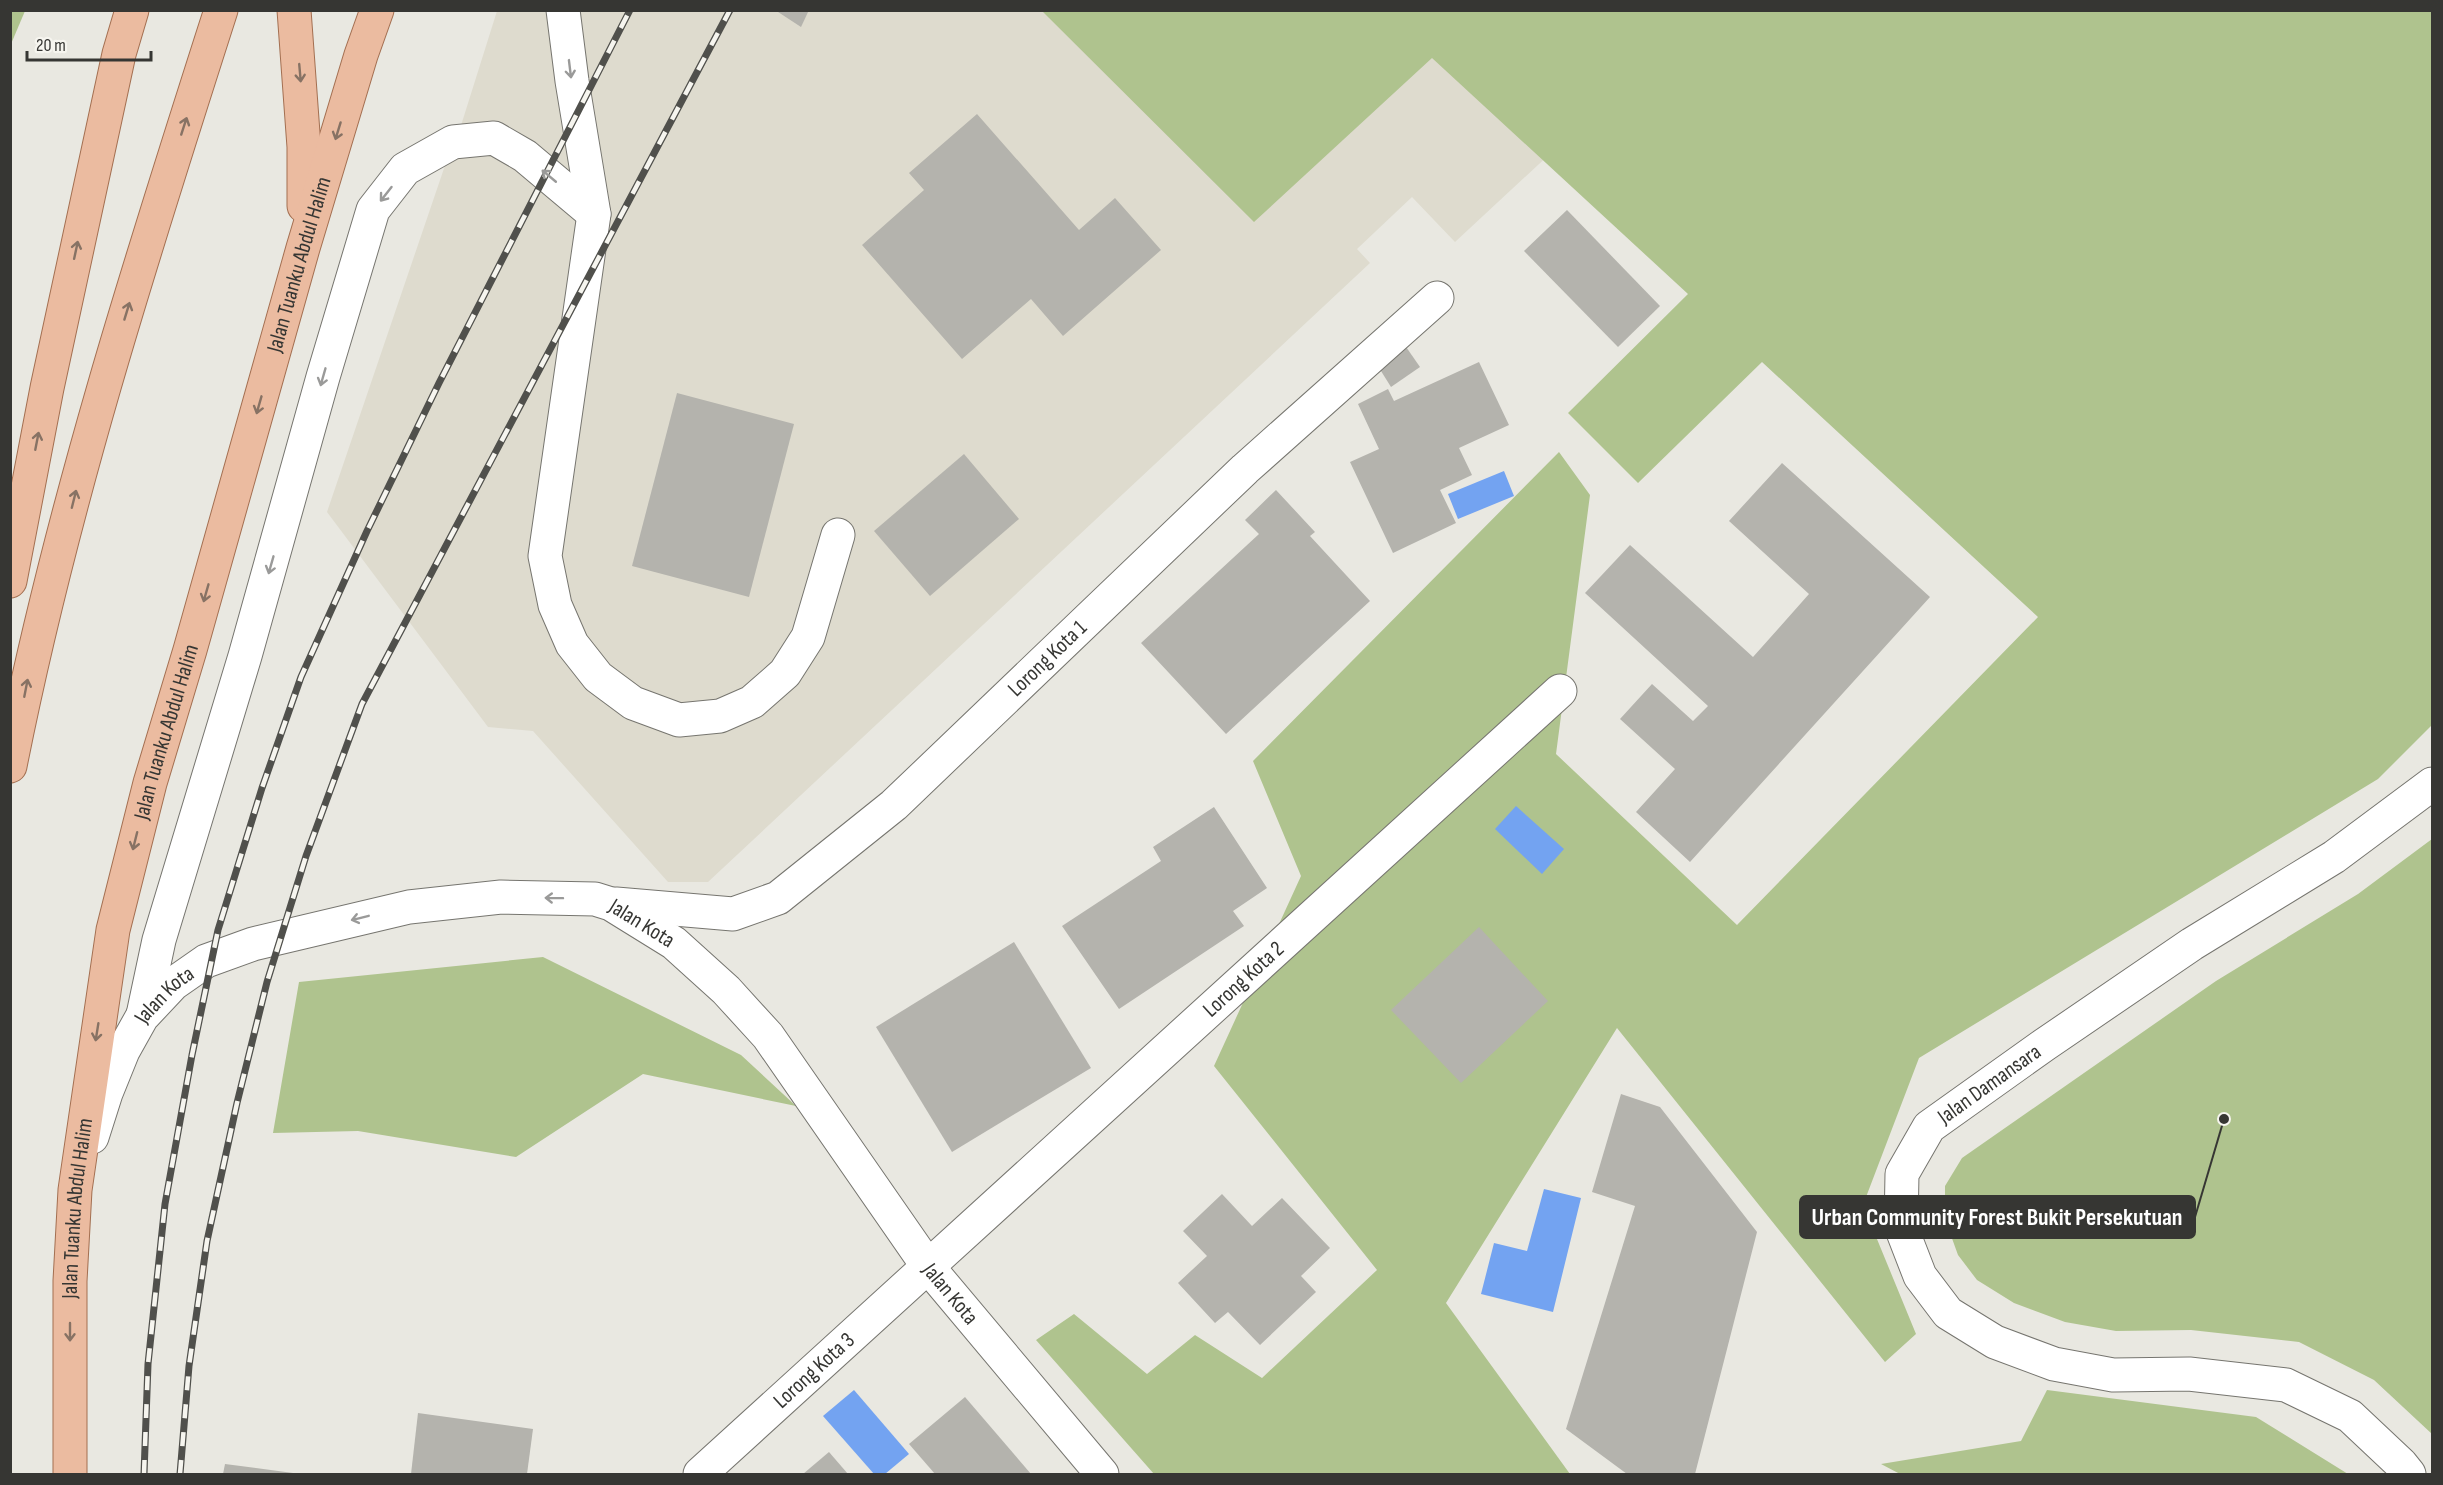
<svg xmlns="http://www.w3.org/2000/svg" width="2443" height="1485" font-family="'Sofia Sans Condensed',sans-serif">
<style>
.built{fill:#dedbce}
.green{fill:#afc38e}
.water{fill:#73a3f1}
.building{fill:#b4b3ad}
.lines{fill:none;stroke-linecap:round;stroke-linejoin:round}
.minor-casing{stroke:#76756f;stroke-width:35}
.major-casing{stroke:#a36f51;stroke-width:35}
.minor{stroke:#fff;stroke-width:33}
.major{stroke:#ebbba0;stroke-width:33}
.rail-casing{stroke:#50504c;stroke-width:7}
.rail{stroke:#f6f5ef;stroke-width:4.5;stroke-dasharray:14;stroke-linecap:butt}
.oneway{stroke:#9a9a99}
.oneway2{stroke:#877264}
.labels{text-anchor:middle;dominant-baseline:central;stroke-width:4.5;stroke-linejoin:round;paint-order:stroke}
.street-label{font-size:22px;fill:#363633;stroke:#f6f5ef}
.leader{fill:none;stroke:#363633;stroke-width:2}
.callout-dot{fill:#363633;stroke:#f6f5ef;stroke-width:2}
.callout{fill:#363633;stroke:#363633;stroke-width:2}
.callout-label{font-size:24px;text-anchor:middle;font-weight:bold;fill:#fff}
</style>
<rect width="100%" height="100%" fill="#e9e8e1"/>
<polygon class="built" points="497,11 1534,11 1609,99 1455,242 1412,197 1357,249 1370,263 708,882 668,882 533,731 488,727 327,512 453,142 458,135"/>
<g class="green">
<polygon points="11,10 25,11 11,44 10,11"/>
<polygon points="1042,11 2432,11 2432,725 2378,779 1919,1058 1863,1205 1916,1334 1885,1362 1617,1028 1446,1303 1570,1474 1154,1474 1036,1340 1074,1314 1147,1374 1195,1335 1262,1378 1377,1270 1214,1066 1301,876 1253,761 1559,452 1590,495 1556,754 1737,925 2038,617 1762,362 1638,483 1568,413 1688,294 1432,58 1254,222"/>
<polygon points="2432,839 2432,1434 2374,1380 2299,1342 2191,1330 2116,1331 2065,1322 2014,1303 1977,1280 1958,1255 1945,1219 1945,1186 1962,1158 2216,981 2358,894"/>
<polygon points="543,957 741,1055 796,1106 643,1074 516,1157 358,1131 273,1133 299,982"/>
<polygon points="2047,1390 2256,1417 2348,1474 1900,1474 1881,1464 2021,1441"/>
</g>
<g class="water">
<polygon points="1504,471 1514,496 1458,519 1448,494"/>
<polygon points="1516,806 1564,849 1542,874 1495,829"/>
<polygon points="1544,1189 1581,1198 1553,1312 1481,1294 1494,1243 1527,1251"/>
<polygon points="854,1390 909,1454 885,1474 874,1474 823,1416"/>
</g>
<g class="building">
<polygon points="775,10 809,10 801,27"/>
<polygon points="977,114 1079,230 1115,198 1161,250 1063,336 1031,299 962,359 862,245 924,190 909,173"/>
<polygon points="1567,210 1660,306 1618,347 1524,251"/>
<polygon points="1404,344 1420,367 1391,387 1376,363"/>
<polygon points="1479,362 1509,425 1459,448 1472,475 1440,490 1456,523 1393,553 1350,462 1379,449 1358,404 1388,389 1394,401"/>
<polygon points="677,393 794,424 749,597 632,566"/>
<polygon points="964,454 1019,519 930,596 874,531"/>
<polygon points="1782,463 1930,597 1690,862 1636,812 1675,769 1620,719 1652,684 1693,721 1708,706 1585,593 1630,545 1753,657 1809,594 1729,521"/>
<polygon points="1276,490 1315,532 1310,536 1370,601 1226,734 1141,643 1259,534 1245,520"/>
<polygon points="1214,807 1267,888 1233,911 1244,926 1119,1009 1062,926 1161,861 1153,847"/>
<polygon points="1479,927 1548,1001 1461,1083 1391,1010"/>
<polygon points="1014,942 1091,1068 952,1152 876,1027"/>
<polygon points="1621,1094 1660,1107 1757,1232 1695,1474 1627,1474 1566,1429 1635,1206 1592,1192"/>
<polygon points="1222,1194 1252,1226 1282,1198 1330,1248 1301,1276 1316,1292 1260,1345 1228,1312 1215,1323 1178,1283 1207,1256 1183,1231"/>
<polygon points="965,1397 1031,1474 935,1474 909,1444"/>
<polygon points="418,1413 533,1429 527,1474 411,1474"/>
<polygon points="829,1452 848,1474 803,1474"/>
<polygon points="225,1464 293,1473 293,1474 223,1474"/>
</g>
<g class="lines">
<defs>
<g id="minor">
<polyline points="563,10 572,81 594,214 545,556 555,605 572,644 598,677 633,703 679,720 720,716 752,702 785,673 808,637 838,535"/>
<path id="s1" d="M616,904L733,914L778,898L894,805L1245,469L1437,298"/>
<polyline points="143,1015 159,940 245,656 323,377 373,210 405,169 453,142 494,138 525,156 594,214"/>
<path id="s2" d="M92,1137L106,1093L123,1051L142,1017L173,984L206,961L253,944L409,907L501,897L595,899L611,904L674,943L726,990L768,1036L929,1268L1102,1474"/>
<path id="s3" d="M700,1474L1560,691"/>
<path id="s4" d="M2409,1474L2401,1464L2350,1416L2286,1385L2189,1374L2113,1375L2054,1364L1995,1342L1948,1313L1920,1276L1901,1227L1902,1174L1929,1127L2044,1045L2192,944L2334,857L2432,784"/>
</g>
<g id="major">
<polyline points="294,10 304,147 304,206"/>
<polyline points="10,581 47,388 119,54 132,10"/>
<path d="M10,766C61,509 141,259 221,10"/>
<path id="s5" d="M70,1474V1281L75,1190L113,930L150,783L190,650L303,248L361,55L377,10"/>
</g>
</defs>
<use href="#minor" class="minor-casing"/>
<use href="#major" class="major-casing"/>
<use href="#minor" class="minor"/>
<use href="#major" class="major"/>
<defs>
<g id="rail">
<polyline points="144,1474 148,1364 165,1204 192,1055 218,930 262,788 301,677 367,531 439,383 630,10"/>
<polyline points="180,1474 189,1366 207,1241 237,1103 267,982 306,856 362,704 730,10"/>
</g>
</defs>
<use href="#rail" class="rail-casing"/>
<use href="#rail" class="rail"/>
</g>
<defs><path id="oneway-shaft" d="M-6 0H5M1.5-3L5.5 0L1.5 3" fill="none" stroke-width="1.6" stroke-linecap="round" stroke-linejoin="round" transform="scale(1.5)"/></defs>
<g class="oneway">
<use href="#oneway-shaft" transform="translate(570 69) rotate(83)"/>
<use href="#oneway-shaft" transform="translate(549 176) rotate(-140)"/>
<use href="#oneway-shaft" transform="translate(386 194) rotate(128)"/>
<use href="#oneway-shaft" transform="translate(323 377) rotate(106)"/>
<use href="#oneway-shaft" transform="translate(271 565) rotate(106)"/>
<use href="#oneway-shaft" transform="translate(554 898) rotate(-179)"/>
<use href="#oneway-shaft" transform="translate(360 918) rotate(166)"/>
</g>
<g class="oneway2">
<use href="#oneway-shaft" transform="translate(300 73) rotate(85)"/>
<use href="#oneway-shaft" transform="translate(184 126) rotate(-72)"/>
<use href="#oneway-shaft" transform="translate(338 131) rotate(107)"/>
<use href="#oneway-shaft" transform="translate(76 250) rotate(-78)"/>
<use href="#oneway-shaft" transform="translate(127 311) rotate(-73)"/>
<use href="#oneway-shaft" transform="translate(259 405) rotate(106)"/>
<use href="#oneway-shaft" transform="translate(37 441) rotate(-79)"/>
<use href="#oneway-shaft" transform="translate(74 499) rotate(-76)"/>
<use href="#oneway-shaft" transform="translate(206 593) rotate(106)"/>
<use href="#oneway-shaft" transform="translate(26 688) rotate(-79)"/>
<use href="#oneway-shaft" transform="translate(135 841) rotate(104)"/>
<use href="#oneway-shaft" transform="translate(97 1032) rotate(99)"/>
<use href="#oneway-shaft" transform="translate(70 1332) rotate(90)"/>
</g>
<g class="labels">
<g class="street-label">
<text stroke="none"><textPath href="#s5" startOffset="1238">Jalan Tuanku Abdul Halim</textPath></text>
<text stroke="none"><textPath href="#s1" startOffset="526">Lorong Kota 1</textPath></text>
<text stroke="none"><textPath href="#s5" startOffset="752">Jalan Tuanku Abdul Halim</textPath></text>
<text stroke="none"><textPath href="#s2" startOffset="666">Jalan Kota</textPath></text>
<text stroke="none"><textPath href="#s3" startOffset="735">Lorong Kota 2</textPath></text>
<text stroke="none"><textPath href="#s2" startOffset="162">Jalan Kota</textPath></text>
<text stroke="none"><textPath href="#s4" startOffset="786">Jalan Damansara</textPath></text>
<text stroke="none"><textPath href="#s5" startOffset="266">Jalan Tuanku Abdul Halim</textPath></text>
<text stroke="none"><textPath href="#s2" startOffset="1152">Jalan Kota</textPath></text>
<text stroke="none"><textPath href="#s3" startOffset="154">Lorong Kota 3</textPath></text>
</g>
</g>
<path class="leader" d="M2224 1119L2195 1217"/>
<circle class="callout-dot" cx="2224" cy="1119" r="6"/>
<rect class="callout" x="1800" y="1196" width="395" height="42" rx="6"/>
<g class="callout-label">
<text x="1997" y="1225">Urban Community Forest Bukit Persekutuan</text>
</g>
<rect width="2443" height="1485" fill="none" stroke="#363633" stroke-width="24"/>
<path d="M27 51v9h124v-9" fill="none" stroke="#363633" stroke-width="3"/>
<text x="36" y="51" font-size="18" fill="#363633" stroke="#f6f5ef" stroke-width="4.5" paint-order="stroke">20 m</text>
</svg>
